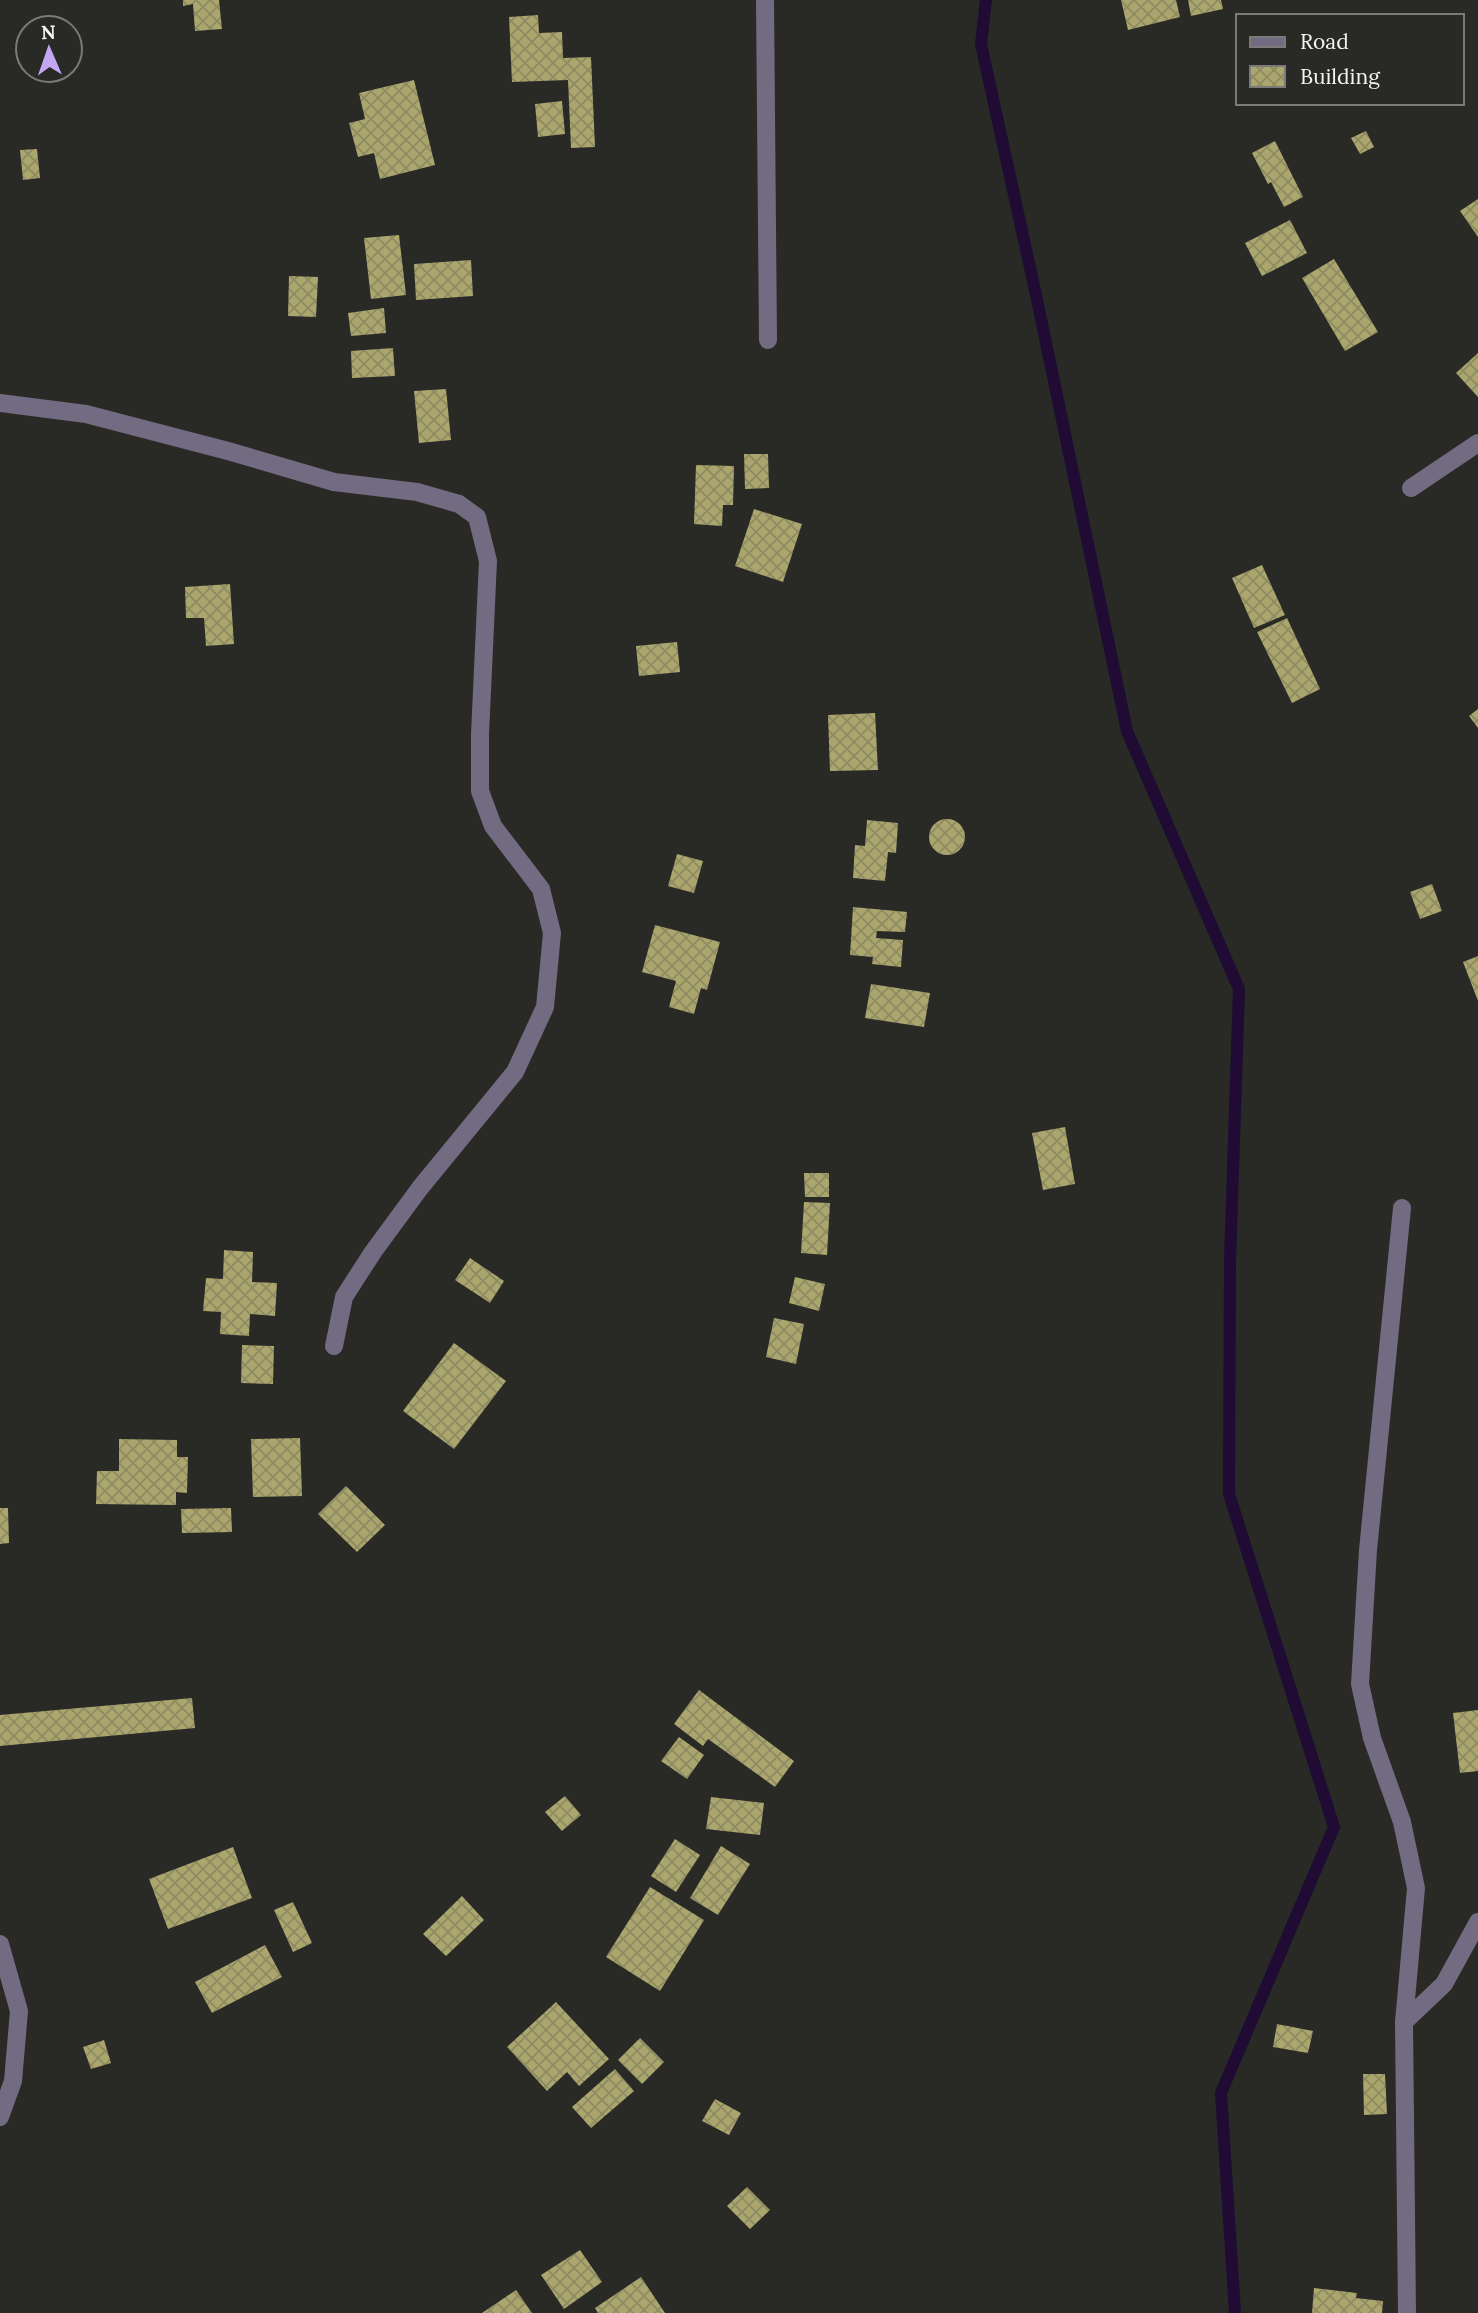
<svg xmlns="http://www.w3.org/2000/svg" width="1478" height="2313" font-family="Lora,serif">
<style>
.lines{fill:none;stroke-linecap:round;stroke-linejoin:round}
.stream{stroke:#1f0b34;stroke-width:12}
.building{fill:url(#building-cross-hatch)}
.lane{stroke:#736b81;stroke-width:18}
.street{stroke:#736b81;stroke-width:18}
</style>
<defs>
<pattern id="building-cross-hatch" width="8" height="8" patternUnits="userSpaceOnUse" patternTransform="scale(1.75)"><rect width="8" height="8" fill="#aba66d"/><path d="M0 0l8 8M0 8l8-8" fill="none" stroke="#8e8a62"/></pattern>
</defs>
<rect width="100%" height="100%" fill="#292926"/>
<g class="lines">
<polyline class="stream" points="986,0 981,44 1036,295 1127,731 1239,989 1230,1260 1229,1494 1334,1827 1221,2093 1235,2313"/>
</g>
<g class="building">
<polygon points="183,0 219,0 222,29 195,31 193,4 183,6"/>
<polygon points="1121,0 1176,0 1180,17 1128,30"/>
<polygon points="1188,0 1221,0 1223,9 1191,16"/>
<polygon points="538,15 539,33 562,32 563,58 591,57 595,147 571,148 568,80 512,82 509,17"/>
<polygon points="414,80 435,165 380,179 374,153 358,157 349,123 365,119 359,93"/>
<polygon points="562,101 565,134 538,137 535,104"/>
<polygon points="1366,131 1374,147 1360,154 1351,138"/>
<polygon points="1275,141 1303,197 1284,207 1271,182 1268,184 1252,153"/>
<polygon points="37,149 40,178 23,180 20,150"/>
<polygon points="1478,199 1478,237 1460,211"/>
<polygon points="1290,220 1307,253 1262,276 1245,243"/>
<polygon points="399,235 406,295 371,299 364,238"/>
<polygon points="1334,259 1378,332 1345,351 1302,278"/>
<polygon points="471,260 473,296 416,300 414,264"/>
<polygon points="289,276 318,277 316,317 288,316"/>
<polygon points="384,308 386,333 351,336 348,313"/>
<polygon points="393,348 395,376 352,378 351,351"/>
<polygon points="1478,353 1478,397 1456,373"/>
<polygon points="446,389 451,440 419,443 414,391"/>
<polygon points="744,454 768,454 769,488 745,489"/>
<polygon points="696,465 734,466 733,505 723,505 722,526 694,524"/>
<polygon points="754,509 802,524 783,582 735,566"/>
<polygon points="1262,565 1285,615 1254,628 1232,578"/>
<polygon points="230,584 234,644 206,646 204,618 186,618 185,587"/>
<polygon points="1287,618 1320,689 1292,703 1257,632"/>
<polygon points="677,642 680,672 639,676 636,646"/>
<polygon points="1478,709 1478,728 1469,716"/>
<polygon points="875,713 878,770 830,771 828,715"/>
<circle cx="947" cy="837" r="18"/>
<polygon points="867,820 898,823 896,853 888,852 885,881 853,878 855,845 865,846"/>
<polygon points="677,854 703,861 694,893 668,886"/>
<polygon points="1432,884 1442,911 1420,919 1410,892"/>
<polygon points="853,907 907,912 905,932 877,931 876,938 903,940 901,967 872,964 873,957 850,955"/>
<polygon points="655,925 720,942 707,990 701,988 694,1014 669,1007 676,981 642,972"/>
<polygon points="1478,956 1478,1001 1463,962"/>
<polygon points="871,984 930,993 924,1027 865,1018"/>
<polygon points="1065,1127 1075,1184 1043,1190 1032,1133"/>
<polygon points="804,1173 829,1173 829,1197 805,1197"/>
<polygon points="804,1202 830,1203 827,1255 801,1253"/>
<polygon points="224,1250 253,1252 252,1282 277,1283 275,1316 250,1314 249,1336 220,1334 221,1312 203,1311 206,1278 223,1279"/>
<polygon points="470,1258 504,1281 490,1303 455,1280"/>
<polygon points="795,1277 825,1284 819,1311 789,1303"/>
<polygon points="774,1318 804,1324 796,1364 766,1357"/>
<polygon points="454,1343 506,1381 454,1449 403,1411"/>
<polygon points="242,1345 274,1346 273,1384 241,1383"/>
<polygon points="300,1438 302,1496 253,1497 251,1439"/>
<polygon points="119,1439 177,1440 177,1457 188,1457 187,1493 176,1492 176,1505 96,1504 97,1471 119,1471"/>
<polygon points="346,1486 385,1525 357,1552 318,1514"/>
<polygon points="0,1508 8,1508 9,1543 0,1544"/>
<polygon points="231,1508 232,1532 182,1533 181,1509"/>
<polygon points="699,1690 794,1761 775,1787 708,1739 703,1746 674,1724"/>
<polygon points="192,1698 195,1728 0,1746 0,1715"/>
<polygon points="1478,1710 1478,1771 1460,1773 1453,1713"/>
<polygon points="679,1737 704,1755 687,1779 661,1761"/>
<polygon points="565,1796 581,1815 562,1831 545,1812"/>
<polygon points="711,1797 764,1803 760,1835 706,1829"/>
<polygon points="675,1839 700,1855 676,1892 651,1876"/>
<polygon points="721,1846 750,1864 718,1915 690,1898"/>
<polygon points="233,1847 252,1898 168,1929 149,1879"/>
<polygon points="650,1887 704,1920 660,1991 606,1957"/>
<polygon points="462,1896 484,1920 446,1956 423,1934"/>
<polygon points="293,1902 312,1943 293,1952 274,1910"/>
<polygon points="265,1945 282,1977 212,2013 195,1982"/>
<polygon points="556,2002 609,2059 579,2086 567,2072 547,2091 507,2047"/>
<polygon points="1277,2024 1313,2031 1308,2053 1273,2047"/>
<polygon points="640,2038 664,2062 642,2084 618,2060"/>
<polygon points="104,2040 111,2063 91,2069 83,2047"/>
<polygon points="615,2069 634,2091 591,2128 572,2107"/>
<polygon points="1363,2074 1385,2074 1387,2114 1364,2115"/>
<polygon points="715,2099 741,2113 729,2135 702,2121"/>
<polygon points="747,2187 770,2210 750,2229 727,2206"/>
<polygon points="580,2250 602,2282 564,2309 541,2275"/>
<polygon points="641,2277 665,2313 598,2313 595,2308"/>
<polygon points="1314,2288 1357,2293 1356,2298 1383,2301 1382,2313 1312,2313"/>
<polygon points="516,2290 532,2313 482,2313"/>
</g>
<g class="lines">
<polyline class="lane" points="1411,488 1478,443"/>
<g class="street">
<polyline points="765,0 768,340"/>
<polyline points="0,403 86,414 228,451 334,482 417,492 459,504 477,517 488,561 480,734 480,791 493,826 541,889 552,933 545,1007 515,1072 420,1188 373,1252 344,1297 334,1346"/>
<polyline points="1402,1208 1368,1550 1360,1684 1372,1738 1402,1822 1416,1888 1404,2022 1407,2313"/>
<polyline points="0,1944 19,2011 13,2081 0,2117"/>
<polyline points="1404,2022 1444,1984 1478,1922"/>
</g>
</g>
<rect x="1236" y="14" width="228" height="91" fill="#292926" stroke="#7a7a78" stroke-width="2"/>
<rect x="1250" y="37" width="35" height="10" fill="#736b81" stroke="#7a7a78" stroke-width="2"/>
<text x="1300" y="49" font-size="21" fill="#f4f4f2">Road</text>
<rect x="1250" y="66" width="35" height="21" fill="url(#building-cross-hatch)" stroke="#7a7a78" stroke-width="2"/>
<text x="1300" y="84" font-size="21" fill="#f4f4f2">Building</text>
<g transform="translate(49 49) rotate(358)"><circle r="33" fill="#292926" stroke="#7a7a78" stroke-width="2"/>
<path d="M0-5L12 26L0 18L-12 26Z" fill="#c3a7f2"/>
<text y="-10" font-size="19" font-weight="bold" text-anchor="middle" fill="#f4f4f2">N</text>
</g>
</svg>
